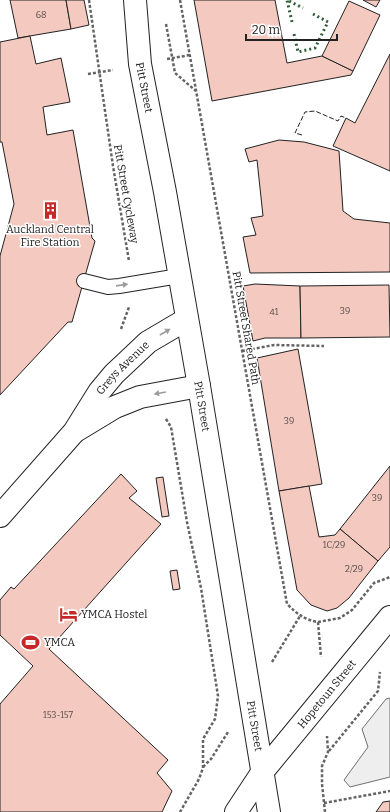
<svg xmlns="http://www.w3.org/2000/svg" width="390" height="812" font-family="Bitter,serif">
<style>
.green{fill:#eee;stroke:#6f6f6f}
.building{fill:#f3c9c0;stroke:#222}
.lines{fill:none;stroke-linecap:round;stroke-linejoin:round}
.lane-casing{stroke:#222;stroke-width:16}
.secondary-casing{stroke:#222;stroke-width:24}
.path{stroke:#646464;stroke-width:2.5;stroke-dasharray:3 2;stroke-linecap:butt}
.lane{stroke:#fff;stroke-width:14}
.secondary{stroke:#fff;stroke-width:22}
.hedge{stroke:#2f5e38;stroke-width:3;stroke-dasharray:2 3;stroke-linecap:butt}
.fence{stroke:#222;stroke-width:1;stroke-dasharray:5 2;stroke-linecap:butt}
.oneway{fill:#9c9c9c}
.labels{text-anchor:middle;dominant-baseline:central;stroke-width:3;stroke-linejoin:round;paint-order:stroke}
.number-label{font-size:9px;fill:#564c4a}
.street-label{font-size:11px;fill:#222;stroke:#fff}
.poi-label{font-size:11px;fill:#222;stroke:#fff;text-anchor:start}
</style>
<rect width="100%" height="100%" fill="#fff"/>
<polygon class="green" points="390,698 390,777 350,787 344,780 368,747 362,729 386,699"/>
<g class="building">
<polygon points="10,0 66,0 71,29 18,38"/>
<polygon points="66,0 84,0 89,25 71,29"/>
<polygon points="194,0 275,0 287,63 322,56 353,71 351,75 212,101"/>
<polygon points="363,0 380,0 376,7"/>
<polygon points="349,1 380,15 353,71 322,56"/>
<polygon points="30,36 36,64 61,58 70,102 43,107 47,135 73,130 92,238 95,241 72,322 68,322 0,395 0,256 14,204 2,142 0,142 0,42"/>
<polygon points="390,54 390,171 333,146 346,118 355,123"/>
<polygon points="279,140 304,142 339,151 343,211 354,219 390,223 390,272 250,273 243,237 256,235 251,218 263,216 257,160 249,162 245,149"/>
<polygon points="255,284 300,286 301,338 265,338 253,341 243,286"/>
<polygon points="389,285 390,337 301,338 300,286"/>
<polygon points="298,349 322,484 279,491 257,358"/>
<polygon points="390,466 390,547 378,561 340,529"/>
<polygon points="121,474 137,491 129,498 161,524 49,649 168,760 157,773 172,791 162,812 0,812 0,704 33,666 0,635 0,600 11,587 14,589"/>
<polygon points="163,477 169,516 162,517 156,478"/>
<polygon points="309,486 319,537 335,535 340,529 378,561 349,598 337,608 327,611 311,605 297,590 279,491"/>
<polygon points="177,570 180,589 173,590 170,571"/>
<polygon points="390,801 390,812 376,812 383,802"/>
</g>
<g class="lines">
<defs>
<polyline id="lane" points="84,281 108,287 119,286 179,276"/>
<g id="secondary">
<path id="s1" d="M135,0L140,64L165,192L199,386L269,812"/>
<polyline points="77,430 115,407 140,397 199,386"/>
<path id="s2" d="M0,516L74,432L99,392L114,374L148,342L187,319"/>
<path id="s3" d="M236,812L263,771L390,617"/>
</g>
</defs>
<use href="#lane" class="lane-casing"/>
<use href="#secondary" class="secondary-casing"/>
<g class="path">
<polyline points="89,0 113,166 129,261"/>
<path d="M180,0L287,604C297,614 305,620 318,622L321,657"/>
<polyline points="166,24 175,73 196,91"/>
<polyline points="167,59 190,55"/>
<polyline points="88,74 113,70"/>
<polyline points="121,329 129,307"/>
<polyline points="242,351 274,345 324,346"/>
<polyline points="166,419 171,427 187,522 201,588 218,696 215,719 203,739 203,768 199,779 180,812"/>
<polyline points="318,622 340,618 352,610 374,583 390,577"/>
<polyline points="272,662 300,616"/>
<polyline points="329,751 378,691 380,672"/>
<polyline points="203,767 211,759 228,732"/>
<polyline points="324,803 390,791"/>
<polyline points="325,812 322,784 322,766 328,752 327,736"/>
</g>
<use href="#lane" class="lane"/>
<use href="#secondary" class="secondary"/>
<g class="hedge">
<polyline points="292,22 287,0 303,8"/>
<polyline points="294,34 298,52 315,48 328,22 313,14"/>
</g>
<polyline class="fence" points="302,135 295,133 305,112 315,111 338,121 341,116 346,118"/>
</g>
<defs><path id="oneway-solid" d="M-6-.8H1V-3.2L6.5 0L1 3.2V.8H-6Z"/></defs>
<g class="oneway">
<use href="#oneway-solid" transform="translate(122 285) rotate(-8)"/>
<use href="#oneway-solid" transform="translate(165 332) rotate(-30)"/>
<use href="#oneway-solid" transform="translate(160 393) rotate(170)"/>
</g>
<defs>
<symbol id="building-bare" viewBox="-9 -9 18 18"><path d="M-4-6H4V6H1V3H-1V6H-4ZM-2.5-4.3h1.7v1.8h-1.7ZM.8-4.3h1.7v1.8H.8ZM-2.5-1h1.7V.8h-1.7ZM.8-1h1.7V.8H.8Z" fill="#c62828" stroke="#fff" stroke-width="2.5" paint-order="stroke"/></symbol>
<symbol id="hotel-bare" viewBox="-9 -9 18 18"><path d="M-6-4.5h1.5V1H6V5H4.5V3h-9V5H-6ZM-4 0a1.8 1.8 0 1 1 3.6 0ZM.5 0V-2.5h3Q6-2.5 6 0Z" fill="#c62828" stroke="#fff" stroke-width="2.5" paint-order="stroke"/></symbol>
<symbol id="stadium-bare" viewBox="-9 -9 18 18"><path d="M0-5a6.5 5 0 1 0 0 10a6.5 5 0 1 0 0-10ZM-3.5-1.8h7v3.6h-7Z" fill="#c62828" stroke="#fff" stroke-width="2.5" paint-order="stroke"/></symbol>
</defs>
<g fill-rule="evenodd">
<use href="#building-bare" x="38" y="198" width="25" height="25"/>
<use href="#hotel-bare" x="56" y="602" width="25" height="25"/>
<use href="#stadium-bare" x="18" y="630" width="25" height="25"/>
</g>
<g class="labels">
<g class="number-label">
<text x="41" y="15">68</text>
<text x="345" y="311">39</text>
<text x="274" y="312">41</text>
<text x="289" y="421">39</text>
<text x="377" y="498">39</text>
<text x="334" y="545">1C/29</text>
<text x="354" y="569">2/29</text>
<text x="58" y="715">153-157</text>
</g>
<g class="street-label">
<text stroke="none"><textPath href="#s1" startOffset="88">Pitt Street</textPath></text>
<text transform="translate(126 194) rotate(80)">Pitt Street Cycleway</text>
<text transform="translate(246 328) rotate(80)">Pitt Street Shared Path</text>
<text stroke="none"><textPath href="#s2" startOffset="193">Greys Avenue</textPath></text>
<text stroke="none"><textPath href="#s1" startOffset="412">Pitt Street</textPath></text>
<text stroke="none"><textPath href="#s3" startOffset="149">Hopetoun Street</textPath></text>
<text stroke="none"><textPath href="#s1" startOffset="736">Pitt Street</textPath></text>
</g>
<g class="poi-label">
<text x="50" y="229" text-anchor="middle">Auckland Central<tspan x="50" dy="13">Fire Station</tspan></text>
<text x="81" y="614">YMCA Hostel</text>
<text x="44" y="642">YMCA</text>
</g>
</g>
<path d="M246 34v6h91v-6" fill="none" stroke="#222222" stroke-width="2"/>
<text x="252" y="34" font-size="12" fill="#222222" stroke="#ffffff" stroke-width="3" paint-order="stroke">20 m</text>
</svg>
